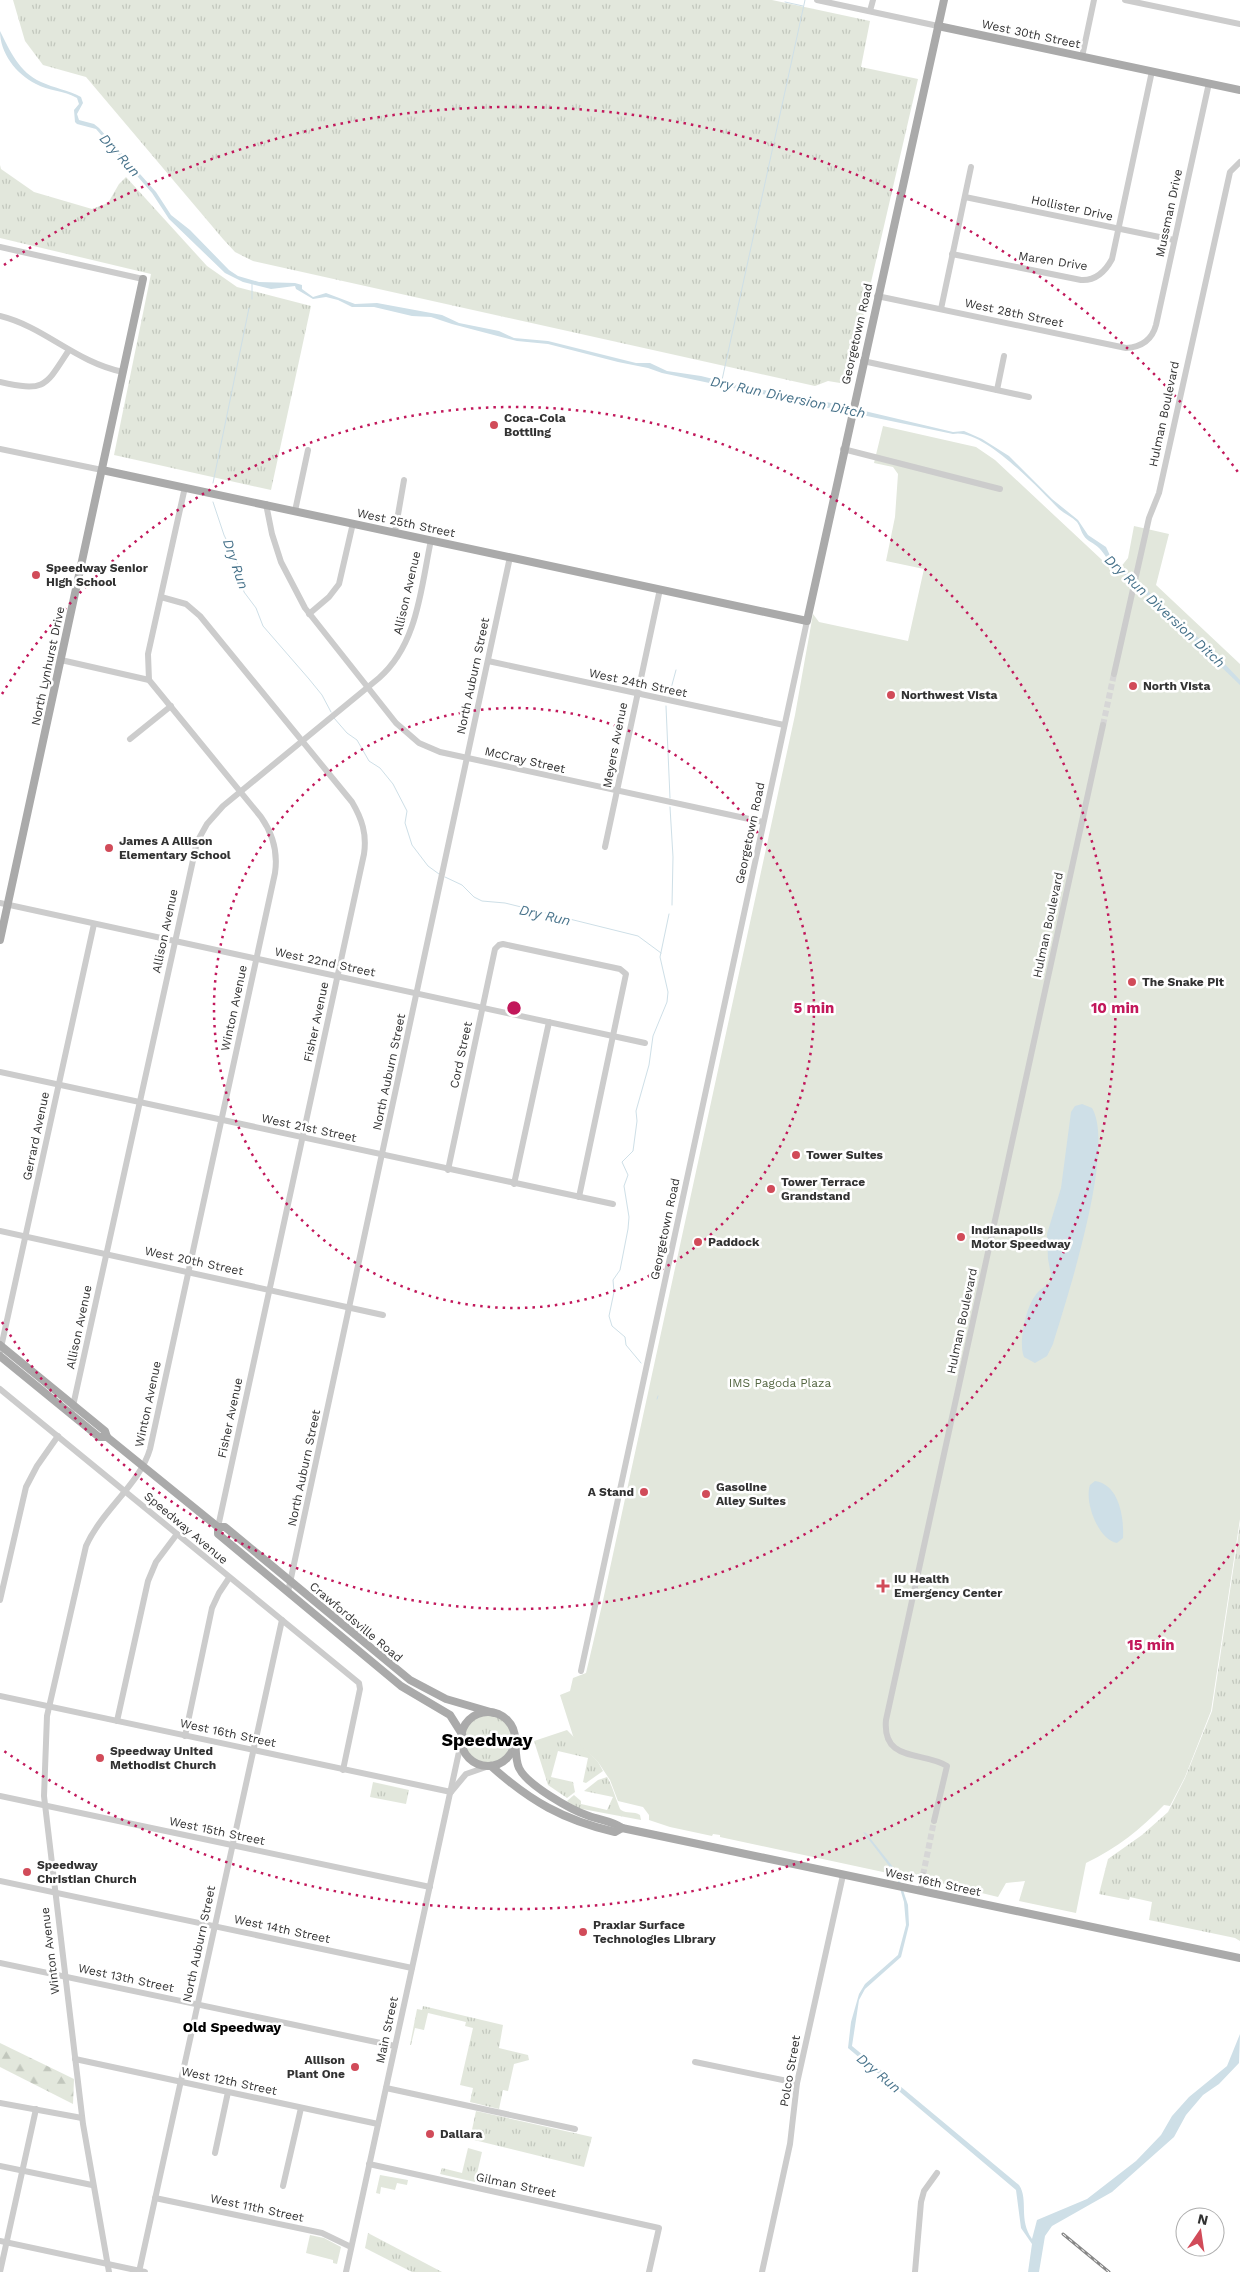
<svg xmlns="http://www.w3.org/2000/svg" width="1240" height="2272" font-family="'Work Sans',sans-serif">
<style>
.grass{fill:url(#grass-tufts)}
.forest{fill:url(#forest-firs)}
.park{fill:#e2e7dc}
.water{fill:#cedfe7}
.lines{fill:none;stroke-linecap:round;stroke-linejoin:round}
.stream{stroke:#cedfe7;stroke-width:1}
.minor-tunnel{stroke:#d6d6d6;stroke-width:6;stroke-dasharray:6 3;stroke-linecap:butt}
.minor{stroke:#ccc;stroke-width:6}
.major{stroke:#aaa;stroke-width:8}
.rail-casing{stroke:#878787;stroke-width:3}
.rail{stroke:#fff;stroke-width:1;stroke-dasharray:4;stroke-linecap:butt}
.ring{fill:none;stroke:#c2185b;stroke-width:2.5;stroke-dasharray:2.5 5}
.poi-dot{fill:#d14b59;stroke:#fff;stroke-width:2}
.labels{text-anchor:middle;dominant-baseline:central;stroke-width:5;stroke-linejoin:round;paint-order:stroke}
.street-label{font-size:12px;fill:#323232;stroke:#fff}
.poi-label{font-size:12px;font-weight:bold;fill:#323232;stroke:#fff;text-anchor:start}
.park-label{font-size:12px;fill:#566844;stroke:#fff}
.water-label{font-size:14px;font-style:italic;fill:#48738b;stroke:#fff}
.neighbourhood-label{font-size:14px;font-weight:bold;fill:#000;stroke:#fff}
.district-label{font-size:18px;font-weight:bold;fill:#000;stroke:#fff}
.centre{fill:#c2185b;stroke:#fff;stroke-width:2.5}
.ring-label{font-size:15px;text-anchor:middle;font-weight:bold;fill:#c2185b;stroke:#fff;stroke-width:5;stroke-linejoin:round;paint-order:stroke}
</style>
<defs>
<pattern id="grass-tufts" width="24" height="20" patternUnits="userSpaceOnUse" patternTransform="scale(1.25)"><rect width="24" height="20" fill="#e2e7dc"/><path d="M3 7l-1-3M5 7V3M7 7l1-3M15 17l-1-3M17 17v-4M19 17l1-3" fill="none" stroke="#c2c7bd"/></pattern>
<pattern id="forest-firs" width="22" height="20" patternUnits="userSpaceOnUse" patternTransform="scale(1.25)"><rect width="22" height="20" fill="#e2e7dc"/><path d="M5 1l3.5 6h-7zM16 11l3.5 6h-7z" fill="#c2c7bd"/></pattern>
</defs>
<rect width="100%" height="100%" fill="#fff"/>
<g class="grass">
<polygon points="13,0 772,0 870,21 861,67 918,79 850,373 840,383 828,381 815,386 253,261 235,252 223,239 86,77 43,65 25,41"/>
<polygon points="0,165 1,169 34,192 92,209 108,203 119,184 126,177 207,266 237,287 311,306 271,490 114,455 151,274 0,238"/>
<polygon points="1240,1524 1240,1941 1235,1938 1149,1920 1152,1902 1130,1897 1129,1900 1099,1894 1108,1859 1142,1835 1168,1812 1185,1778 1212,1711"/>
<circle cx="488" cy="1739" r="26"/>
<polygon points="567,1730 598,1762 603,1771 586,1783 583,1782 588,1758 558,1751 551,1777 573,1782 575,1792 567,1798 548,1785 534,1741"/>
<path d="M607,1777C612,1784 619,1809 621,1810C627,1814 634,1811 640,1815L641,1820L577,1808L567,1801L574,1795L581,1801V1804L607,1810L613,1797L584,1791L598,1780Z"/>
<polygon points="373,1782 409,1790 406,1804 370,1797"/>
<polygon points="423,2006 503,2025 499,2048 528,2055 529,2060 514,2064 508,2091 503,2090 499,2109 470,2102 473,2088 460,2085 473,2028 465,2026 466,2022 428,2013 424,2030 415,2028 411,2045 410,2045 417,2009 422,2010"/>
<polygon points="476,2111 592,2137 584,2167 470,2139"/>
<polygon points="468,2148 482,2152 475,2182 440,2174 442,2168 462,2173"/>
<polygon points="368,2233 442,2272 412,2272 365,2248"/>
</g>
<polygon class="forest" points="0,2043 74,2079 73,2104 0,2067"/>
<g class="park">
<path d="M883,426L976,447L995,460L1116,573L1128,558L1134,526L1169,534L1156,585L1240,664V1519L1211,1711L1185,1777L1170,1806L1164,1805C1141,1829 1117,1848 1086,1863L1076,1913L1019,1901L1025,1881L1006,1883L998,1897L912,1876L911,1878L720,1837V1835L713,1834L712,1836L670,1827L649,1820V1815L643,1807L618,1801L610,1780L598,1762L574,1739L560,1695L570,1691L573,1678L586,1673L602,1605L795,715L813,614L819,622L908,641L924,569L886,561L895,517L898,474L893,467L874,463Z"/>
<polygon points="380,2175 408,2180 407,2185 397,2183 395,2190 381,2187 380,2194 376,2193"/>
<polygon points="310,2235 324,2238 341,2247 337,2264 333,2263 333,2260 306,2253"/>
</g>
<g class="water">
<path d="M0,31C10,51 19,72 41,82C54,88 68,90 81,97L83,103L77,114L79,120L94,124L99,128L156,192L171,215L190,230L229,270L238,276L259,282L295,283L302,285V289L313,297L326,293L355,304L377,303L442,315L459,323L499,331L514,338L548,341L636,363H650L667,371L701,376L746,387L814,399L953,432L964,431L982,439L1009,456L1052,499L1078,520L1088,535L1106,547L1114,564L1121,572L1127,573L1142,585L1181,624L1205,643L1240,680V685L1127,576C1108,570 1111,560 1099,548C1094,543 1087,541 1084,536C1081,532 1080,526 1077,522C1072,517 1065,514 1059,509C1039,489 982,427 953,434L662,373L648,368L618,362L548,344L517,341L452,324L431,317L412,316L374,307H352L338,300L326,297L313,299L296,289L295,286L271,289L243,282L225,273L169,219L152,193L96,129L77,124L75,122L74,110L79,104L77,98C64,90 48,91 36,84C16,74 0,53 0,31Z"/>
<path d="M1082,1104L1092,1108C1116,1148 1067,1298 1053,1344L1047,1356L1035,1363L1024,1357C1018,1344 1026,1307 1035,1296C1039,1289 1047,1286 1052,1280L1048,1259L1047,1234L1061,1188L1071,1112L1075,1106Z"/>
<path d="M1095,1481C1120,1485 1124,1519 1123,1538L1117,1543C1098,1540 1084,1501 1090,1485Z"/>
<path d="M863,1832L866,1833L897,1872L908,1905L909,1925L901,1957L865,1989L859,2000L852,2046L1019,2185C1029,2200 1018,2219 1032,2239L1037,2220L1087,2199L1136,2161L1161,2135L1172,2116L1189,2097L1227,2066L1240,2034L1239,2063L1219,2084L1203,2095L1186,2115L1174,2137L1112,2192L1052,2226L1045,2236L1039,2272H1028L1032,2244L1021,2228L1016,2190L848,2048L851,2022L859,1994L865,1984L898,1955L906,1925L904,1902L896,1875Z"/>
</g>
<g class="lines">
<g class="stream">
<polyline points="785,2 803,6"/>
<polyline points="252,283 252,299"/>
<polyline points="722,380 805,0"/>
<polyline points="213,483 249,308"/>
<polyline points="213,502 224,535 237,562 244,592 256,608 263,626 309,679 322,695 331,712"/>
<polyline points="669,696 676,670"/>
<polyline points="666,706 670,798"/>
<polyline points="334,718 347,733 357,740 369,761 380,768 393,784 407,811 405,823 412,845 428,866 439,874"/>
<polyline points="670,807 673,857 672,905"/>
<polyline points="445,877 462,885 474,897 482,901 505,903 638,936 661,953"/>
<polyline points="641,1363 626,1345 625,1337 612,1326 609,1316 614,1292 613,1280 620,1270 628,1229 629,1217 624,1186 628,1175 622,1162 633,1151 637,1121 636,1111 649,1065 653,1036 667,1002 668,992 660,957 669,914"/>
<polyline points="657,1399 658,1396"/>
</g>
<g class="minor-tunnel">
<polyline points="1103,725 1114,674"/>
<polyline points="923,1875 934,1821"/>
</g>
<g class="minor">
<polyline points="817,0 938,26"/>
<polyline points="1125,0 1240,24"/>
<polyline points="870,11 873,0"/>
<polyline points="1082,57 1094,0"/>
<polyline points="965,197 1174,240"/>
<polyline points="0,247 143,279"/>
<path d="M952,254L1081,280C1096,281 1105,272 1112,259L1152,71"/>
<path d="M877,296L1126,348C1142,347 1152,340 1156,325L1209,83"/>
<polyline points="941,309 971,167"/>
<path d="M0,316C45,327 75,362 123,372"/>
<polyline points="863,361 1029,397"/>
<path d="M0,382C45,392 45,387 69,350"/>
<polyline points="997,390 1004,356"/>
<polyline points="0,449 102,470"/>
<polyline points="843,449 1000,489"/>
<polyline points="266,504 272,534 281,562 305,608 396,723 419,743 440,752 763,822"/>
<polyline points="295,511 308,450"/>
<polyline points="395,532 404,480"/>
<path d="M161,597L186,604L200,616L352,802C362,819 367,834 364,854L218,1527"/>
<polyline points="309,614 329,597 339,584 353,523"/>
<path d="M61,660L149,680L261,817C273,834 278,853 275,873L150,1449C140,1484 102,1510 86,1546L47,1716L44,1796L83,2124L109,2272"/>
<polyline points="488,661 784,725"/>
<polyline points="1114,674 1149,518 1159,493 1230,172 1240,162"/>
<polyline points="149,680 148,654 185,487"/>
<polyline points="130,739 171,706"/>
<polyline points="605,847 660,589"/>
<polyline points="0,903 645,1043"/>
<polyline points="0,1072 613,1204"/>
<polyline points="448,1170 495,949 499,945 503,944 620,969 626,974 579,1197"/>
<polyline points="514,1184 549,1022"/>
<polyline points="0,1231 383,1315"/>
<polyline points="0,1352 94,924"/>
<polyline points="0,1389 359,1683 360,1689 343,1770"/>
<path d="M71,1415L197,842L207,824L223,806L379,678C418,644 421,587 431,540"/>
<polyline points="288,1592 510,557"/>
<polyline points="0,1600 26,1487 37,1466 58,1436"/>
<polyline points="581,1671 807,621"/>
<polyline points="0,1696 451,1792"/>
<polyline points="117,1721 148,1581 156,1562 177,1534"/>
<polyline points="185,1736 212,1608 219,1593 229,1578"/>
<polyline points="451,1792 466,1774 489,1766"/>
<polyline points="0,1796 430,1887"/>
<path d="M934,1821L947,1766C923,1751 882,1763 886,1720L1103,725"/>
<polyline points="0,1881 412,1968"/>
<polyline points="920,1891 923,1875"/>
<polyline points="0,1963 395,2046"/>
<polyline points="75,2059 378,2124"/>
<polyline points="695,2062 797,2083"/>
<polyline points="386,2088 575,2129"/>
<polyline points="0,2103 82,2118"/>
<polyline points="215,2153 228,2092"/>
<polyline points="369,2164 659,2228 649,2272"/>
<polyline points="0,2166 92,2185"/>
<polyline points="283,2186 301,2108"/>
<polyline points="155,2198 322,2233 351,2247"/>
<polyline points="0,2241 145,2272"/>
<polyline points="0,2272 36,2109"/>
<polyline points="139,2272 282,1620"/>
<polyline points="346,2272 462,1738"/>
<polyline points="762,2272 790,2144 797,2083 843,1875"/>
<polyline points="915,2272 921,2202 924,2191 937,2173"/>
</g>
<g class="major">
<polyline points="938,26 1240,90"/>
<polyline points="102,470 807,621 944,0"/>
<polyline points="0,940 143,279"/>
<polyline points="0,1345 105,1431 107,1437 218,1527 225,1527 410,1680 446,1699 494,1713"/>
<polyline points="0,1356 99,1437 107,1437"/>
<polyline points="218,1527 218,1534 401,1686 450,1715 462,1734"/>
<circle cx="488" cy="1739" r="27"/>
<path d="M515,1737C516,1747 515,1759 519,1768C527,1785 571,1810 589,1816C600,1820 613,1821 622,1828L1240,1958"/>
<path d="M491,1766C530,1801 563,1820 615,1832L622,1828"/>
</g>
<defs>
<polyline id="rail" points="1063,2234 1109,2272"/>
</defs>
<use href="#rail" class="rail-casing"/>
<use href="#rail" class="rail"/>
</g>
<g class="ring">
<circle cx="514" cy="1008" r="300"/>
<path d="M2 694A601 601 0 1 1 2 1322"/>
<path d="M1238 1544A901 901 0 0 1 4 1751M4 265A901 901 0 0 1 1238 472"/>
</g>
<g class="poi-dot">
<circle cx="494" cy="425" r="5"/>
<circle cx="36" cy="575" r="5"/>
<circle cx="1133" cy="686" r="5"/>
<circle cx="891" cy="695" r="5"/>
<circle cx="109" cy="848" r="5"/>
<circle cx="1132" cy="982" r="5"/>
<circle cx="796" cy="1155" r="5"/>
<circle cx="771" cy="1189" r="5"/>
<circle cx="961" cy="1237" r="5"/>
<circle cx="698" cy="1242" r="5"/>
<circle cx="644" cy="1492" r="5"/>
<circle cx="706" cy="1494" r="5"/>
<path d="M880.5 1578.5h5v5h5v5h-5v5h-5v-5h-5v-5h5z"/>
<circle cx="100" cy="1758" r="5"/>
<circle cx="27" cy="1872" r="5"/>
<circle cx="583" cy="1932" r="5"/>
<circle cx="355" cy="2067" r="5"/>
<circle cx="430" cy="2134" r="5"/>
</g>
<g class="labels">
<g class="street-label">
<text transform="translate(1031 34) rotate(12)">West 30th Street</text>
<text transform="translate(1072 208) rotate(12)">Hollister Drive</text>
<text transform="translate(1169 213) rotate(-78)">Mussman Drive</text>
<text transform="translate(1053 261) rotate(9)">Maren Drive</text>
<text transform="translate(1014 313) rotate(12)">West 28th Street</text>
<text transform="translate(857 334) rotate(-77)">Georgetown Road</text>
<text transform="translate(1164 414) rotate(-78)">Hulman Boulevard</text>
<text transform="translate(406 523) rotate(12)">West 25th Street</text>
<text transform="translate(407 593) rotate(-77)">Allison Avenue</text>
<text transform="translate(48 666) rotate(-78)">North Lynhurst Drive</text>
<text transform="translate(473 676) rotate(-78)">North Auburn Street</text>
<text transform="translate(638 683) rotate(12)">West 24th Street</text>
<text transform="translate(615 745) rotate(-79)">Meyers Avenue</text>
<text transform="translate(525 760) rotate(13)">McCray Street</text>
<text transform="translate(750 833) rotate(-78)">Georgetown Road</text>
<text transform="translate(1048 925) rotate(-78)">Hulman Boulevard</text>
<text transform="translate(165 931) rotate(-78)">Allison Avenue</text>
<text transform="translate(325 962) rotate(12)">West 22nd Street</text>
<text transform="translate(234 1008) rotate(-78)">Winton Avenue</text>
<text transform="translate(316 1022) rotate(-78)">Fisher Avenue</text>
<text transform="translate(461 1055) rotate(-78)">Cord Street</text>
<text transform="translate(389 1072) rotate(-78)">North Auburn Street</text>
<text transform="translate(309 1128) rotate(12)">West 21st Street</text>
<text transform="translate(36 1136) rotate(-78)">Gerrard Avenue</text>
<text transform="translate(665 1229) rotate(-78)">Georgetown Road</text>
<text transform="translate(194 1261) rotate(12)">West 20th Street</text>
<text transform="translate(962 1321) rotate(-78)">Hulman Boulevard</text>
<text transform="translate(79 1327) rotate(-78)">Allison Avenue</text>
<text transform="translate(148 1404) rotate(-78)">Winton Avenue</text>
<text transform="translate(230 1418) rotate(-78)">Fisher Avenue</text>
<text transform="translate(304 1468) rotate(-78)">North Auburn Street</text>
<text transform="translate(186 1528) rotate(40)">Speedway Avenue</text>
<text transform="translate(356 1622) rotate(40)">Crawfordsville Road</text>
<text transform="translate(228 1733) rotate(12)">West 16th Street</text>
<text transform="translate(217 1831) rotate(12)">West 15th Street</text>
<text transform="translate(933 1882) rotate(12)">West 16th Street</text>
<text transform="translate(282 1929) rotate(12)">West 14th Street</text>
<text transform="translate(199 1944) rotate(-78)">North Auburn Street</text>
<text transform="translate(50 1951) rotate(-97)">Winton Avenue</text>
<text transform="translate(126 1978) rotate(12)">West 13th Street</text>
<text transform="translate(387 2030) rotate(-78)">Main Street</text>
<text transform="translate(790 2071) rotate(-80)">Polco Street</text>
<text transform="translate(229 2081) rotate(12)">West 12th Street</text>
<text transform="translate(516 2185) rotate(12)">Gilman Street</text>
<text transform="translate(257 2208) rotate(12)">West 11th Street</text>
</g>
<g class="poi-label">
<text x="504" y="418">Coca-Cola<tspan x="504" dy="14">Bottling</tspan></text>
<text x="46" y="568">Speedway Senior<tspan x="46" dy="14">High School</tspan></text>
<text x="1143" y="686">North Vista</text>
<text x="901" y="695">Northwest Vista</text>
<text x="119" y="841">James A Allison<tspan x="119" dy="14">Elementary School</tspan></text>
<text x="1142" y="982">The Snake Pit</text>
<text x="806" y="1155">Tower Suites</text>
<text x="781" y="1182">Tower Terrace<tspan x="781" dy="14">Grandstand</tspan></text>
<text x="971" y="1230">Indianapolis<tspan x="971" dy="14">Motor Speedway</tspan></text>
<text x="708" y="1242">Paddock</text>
<text x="716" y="1487">Gasoline<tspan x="716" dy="14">Alley Suites</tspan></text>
<text x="634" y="1492" text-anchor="end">A Stand</text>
<text x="894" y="1579">IU Health<tspan x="894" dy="14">Emergency Center</tspan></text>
<text x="110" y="1751">Speedway United<tspan x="110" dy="14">Methodist Church</tspan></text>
<text x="37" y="1865">Speedway<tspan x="37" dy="14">Christian Church</tspan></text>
<text x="593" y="1925">Praxiar Surface<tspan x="593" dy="14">Technologies Library</tspan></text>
<text x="345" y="2060" text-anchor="end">Allison<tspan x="345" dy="14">Plant One</tspan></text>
<text x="440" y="2134">Dallara</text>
</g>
<g class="park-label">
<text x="780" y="1383">IMS Pagoda Plaza</text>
</g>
<g class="water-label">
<text transform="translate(120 155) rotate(48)">Dry Run</text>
<text transform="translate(788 397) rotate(12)">Dry Run Diversion Ditch</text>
<text transform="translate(236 564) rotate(71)">Dry Run</text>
<text transform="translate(1165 611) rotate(43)">Dry Run Diversion Ditch</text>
<text transform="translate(545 915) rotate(13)">Dry Run</text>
<text transform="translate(879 2073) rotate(40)">Dry Run</text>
</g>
<g class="neighbourhood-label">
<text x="232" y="2027">Old Speedway</text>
</g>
<g class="district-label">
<text x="487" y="1739">Speedway</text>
</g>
</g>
<circle cx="514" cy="1008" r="8" class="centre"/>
<g class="ring-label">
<text x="814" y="1013">5 min</text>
<text x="1115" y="1013">10 min</text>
<text x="1151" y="1650">15 min</text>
</g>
<g transform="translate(1200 2232) rotate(13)"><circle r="24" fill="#ffffff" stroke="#adadad"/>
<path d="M0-4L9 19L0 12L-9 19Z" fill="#d14b59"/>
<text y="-8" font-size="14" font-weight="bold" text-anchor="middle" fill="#323232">N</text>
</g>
</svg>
